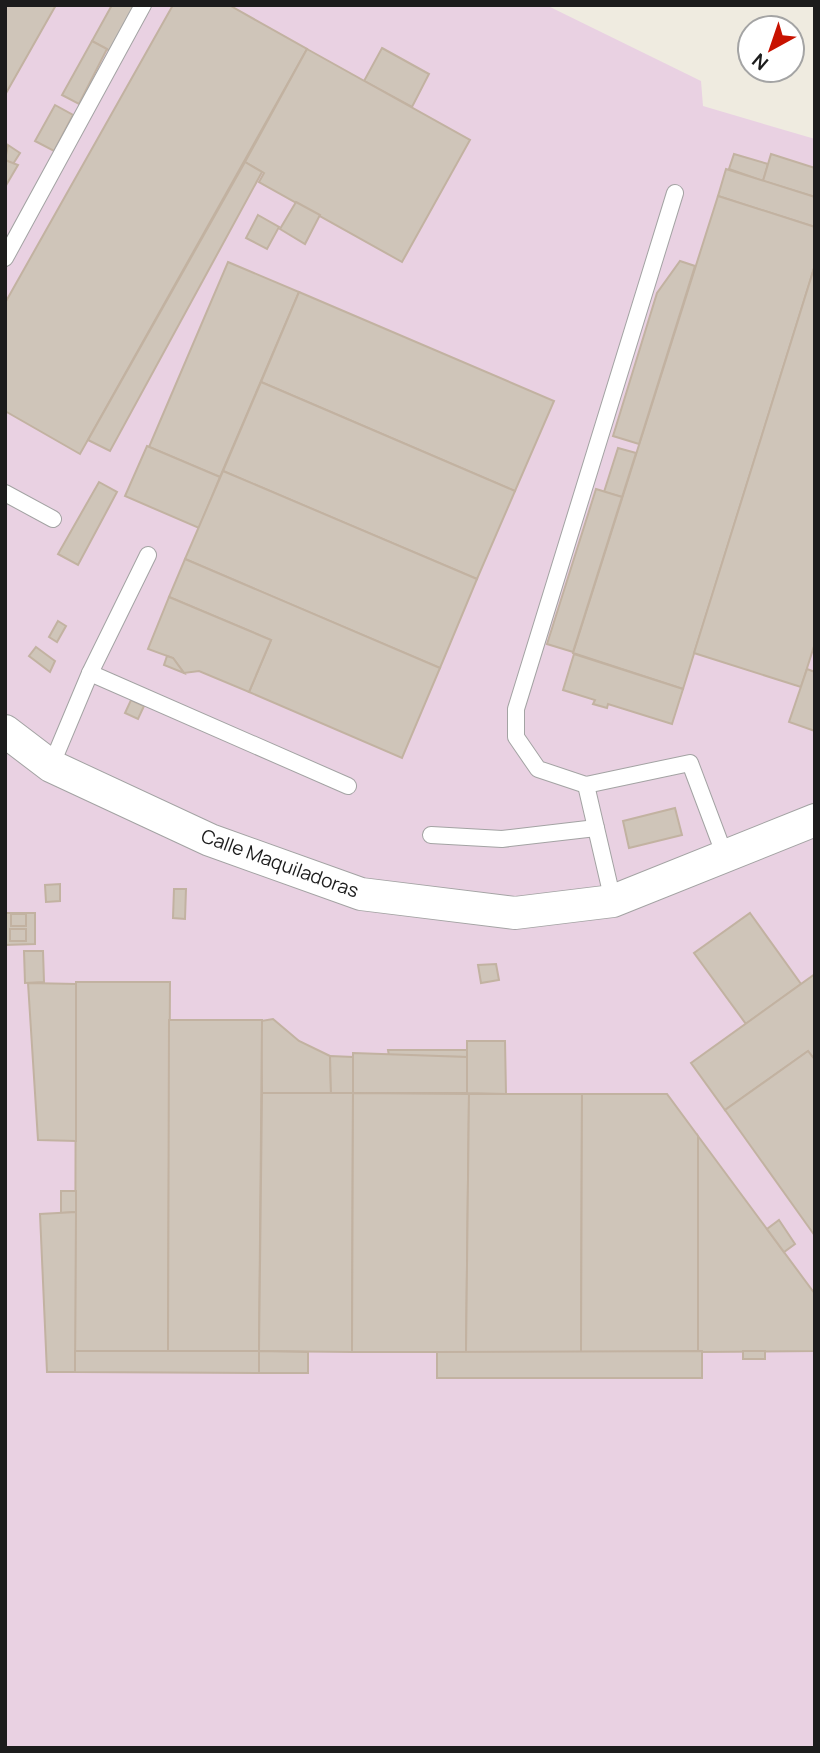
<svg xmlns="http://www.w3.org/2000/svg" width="820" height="1753" font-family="Manrope,sans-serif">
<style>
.industrial{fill:#e9d1e2}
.building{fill:#cfc5b9;stroke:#c2b2a1;stroke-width:2;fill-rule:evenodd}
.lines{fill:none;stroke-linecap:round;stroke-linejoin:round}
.service-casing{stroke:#a3a3a3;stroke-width:18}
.minor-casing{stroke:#a3a3a3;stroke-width:34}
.service{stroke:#fff;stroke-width:16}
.minor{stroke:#fff;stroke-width:32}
.labels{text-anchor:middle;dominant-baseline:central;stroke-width:5;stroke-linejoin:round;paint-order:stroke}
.street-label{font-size:19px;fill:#1c1c1c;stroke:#fff}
</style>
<rect width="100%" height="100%" fill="#efebe0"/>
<polygon class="industrial" points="5,5 546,5 701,81 703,106 815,139 815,1748 5,1748"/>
<g class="building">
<polygon points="5,5 56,5 5,95"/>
<polygon points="112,5 136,5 110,51 92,41"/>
<polygon points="173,5 229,5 307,49 80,454 5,411 5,303"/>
<polygon points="92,41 107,49 79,104 62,95"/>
<polygon points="382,48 429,74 412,107 364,81"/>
<polygon points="307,49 470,140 402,262 259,182 264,173 245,162"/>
<polygon points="55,105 73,115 54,151 35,141"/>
<polygon points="8,145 20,153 13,164 5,160"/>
<polygon points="734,154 768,164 763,181 729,169"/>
<polygon points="771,154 815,168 815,197 763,181"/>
<polygon points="5,160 18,165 5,187"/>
<polygon points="245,162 262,172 110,451 88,440"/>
<polygon points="726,169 815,197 815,227 718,196"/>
<polygon points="718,196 815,227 815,265 683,689 573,653"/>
<polygon points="296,202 320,215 305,244 280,229"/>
<polygon points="258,215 279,227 267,249 246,238"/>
<polygon points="680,261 695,266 639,444 613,436 657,293"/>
<polygon points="228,262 299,292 220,477 149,447"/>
<polygon points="815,265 815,643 801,687 694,653"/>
<polygon points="299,292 554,401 515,491 261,382"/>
<polygon points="261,382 515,491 477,579 223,471"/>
<polygon points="147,446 220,477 199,528 125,496"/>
<polygon points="618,448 636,453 622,497 604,492"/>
<polygon points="223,471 477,579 440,668 185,559"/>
<polygon points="99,482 117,492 78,565 58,554"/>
<polygon points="596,489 622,497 573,652 547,644"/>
<polygon points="185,559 440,668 402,758 249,692 271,640 169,597"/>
<polygon points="169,597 271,640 249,692 199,671 184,673 173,658 148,649"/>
<polygon points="58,621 66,626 57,642 49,637"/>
<polygon points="36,647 55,661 50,672 29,656"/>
<polygon points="574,654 683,689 672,724 608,704 607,708 593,704 595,700 563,690"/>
<polygon points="167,656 173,658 184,673 164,665"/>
<polygon points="807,669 815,672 815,731 789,722"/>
<polygon points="131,700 144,706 138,719 125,713"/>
<polygon points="675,808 682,835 629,848 623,821"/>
<polygon points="60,884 60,901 46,902 45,885"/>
<polygon points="174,889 186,889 185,919 173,918"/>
<path d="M5,913H35V944L5,945ZM11,914H26V926H11ZM10,929H26V941H10Z"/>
<polygon points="750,913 801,984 746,1024 694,953"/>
<rect x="11" y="914" width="15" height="12"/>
<rect x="10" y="929" width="16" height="12"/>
<polygon points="24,951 43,951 44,982 25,983"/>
<polygon points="496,964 499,980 481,983 478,965"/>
<polygon points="815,974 815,1060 808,1051 725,1110 691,1063"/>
<polygon points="76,982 170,982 168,1351 75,1351"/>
<polygon points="28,983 76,984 76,1141 38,1140"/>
<polygon points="273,1019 299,1041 330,1056 331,1093 262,1093 261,1021"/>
<polygon points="169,1020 262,1020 259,1351 168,1351"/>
<polygon points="467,1041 505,1041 506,1094 467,1093"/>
<polygon points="388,1050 467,1050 467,1057 389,1056"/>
<polygon points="808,1051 815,1060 815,1236 725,1110"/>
<polygon points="353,1053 467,1057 467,1093 353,1093"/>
<polygon points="330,1056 353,1057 353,1093 331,1093"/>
<polygon points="262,1093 353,1093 352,1352 259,1351"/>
<polygon points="353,1093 469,1094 466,1352 352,1352"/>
<polygon points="469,1094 582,1094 581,1352 466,1352"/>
<polygon points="582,1094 667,1094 698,1136 698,1352 581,1352"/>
<polygon points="698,1136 815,1294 815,1351 698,1352"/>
<polygon points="61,1191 76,1191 76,1212 61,1213"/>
<polygon points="76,1212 75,1372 47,1372 40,1214"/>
<polygon points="779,1220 795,1244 784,1252 767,1229"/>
<polygon points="75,1351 259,1351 259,1373 75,1372"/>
<polygon points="259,1351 308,1352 308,1373 259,1373"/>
<polygon points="702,1351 702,1378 437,1378 437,1352"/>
<rect x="743" y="1351" width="22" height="8"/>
</g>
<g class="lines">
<defs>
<g id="service">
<polyline points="675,193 516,709 516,737 538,769 586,785 690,763 725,856"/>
<polyline points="5,258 143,5"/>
<polyline points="5,493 53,519"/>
<polyline points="90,673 348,786"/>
<polyline points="51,766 90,673 148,555"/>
<polyline points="586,785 613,901"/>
<polyline points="431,835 502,839 596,828"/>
</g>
<polyline id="minor" points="5,731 51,766 210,840 361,894 515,913 613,901 815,820"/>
</defs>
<use href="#service" class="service-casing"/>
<use href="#minor" class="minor-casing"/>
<use href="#service" class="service"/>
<use href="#minor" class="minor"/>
</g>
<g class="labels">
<g class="street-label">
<text transform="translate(280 863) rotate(20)">Calle Maquiladoras</text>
</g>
</g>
<rect width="820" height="1753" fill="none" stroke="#1c1c1c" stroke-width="14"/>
<g transform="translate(771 49) rotate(220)"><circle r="33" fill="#ffffff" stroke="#a4a4a4" stroke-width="2"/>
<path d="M0-5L12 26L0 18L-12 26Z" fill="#c81200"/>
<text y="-10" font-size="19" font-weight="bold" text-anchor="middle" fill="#1c1c1c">N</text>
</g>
</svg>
